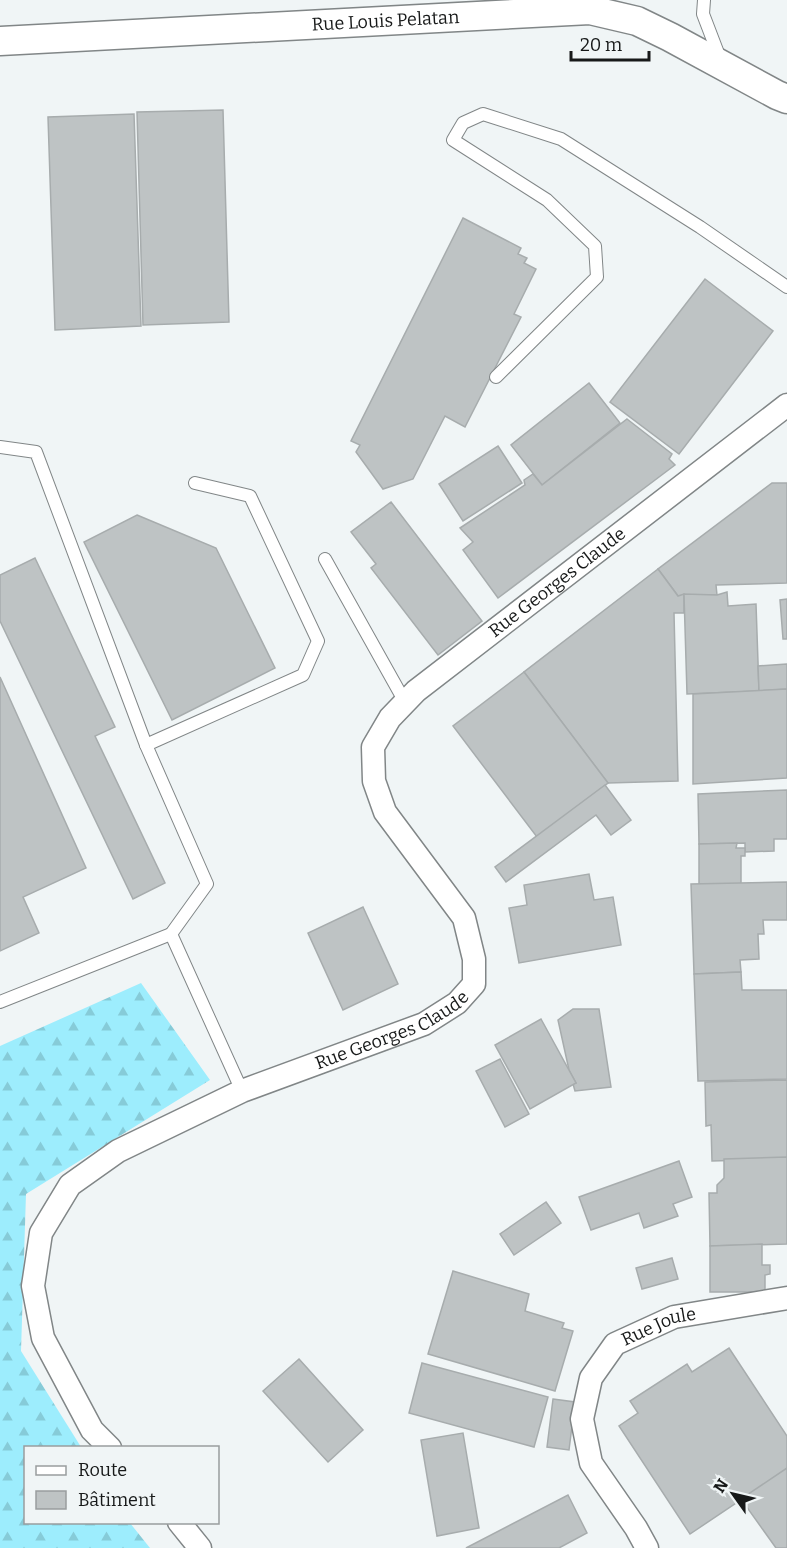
<svg xmlns="http://www.w3.org/2000/svg" width="787" height="1548" font-family="Bitter,serif">
<style>
.forest{fill:url(#forest-firs)}
.building{fill:#bec3c4;stroke:#a7acad;stroke-width:1.5}
.lines{fill:none;stroke-linecap:round;stroke-linejoin:round}
.service-casing{stroke:#818687;stroke-width:14}
.minor-casing{stroke:#818687;stroke-width:25}
.tertiary-casing{stroke:#818687;stroke-width:31}
.service{stroke:#fff;stroke-width:12}
.minor{stroke:#fff;stroke-width:22}
.tertiary{stroke:#fff;stroke-width:28}
.labels{text-anchor:middle;dominant-baseline:central;stroke-width:5;stroke-linejoin:round;paint-order:stroke}
.street-label{font-size:18px;fill:#171919;stroke:#f0f5f6}
</style>
<defs>
<pattern id="forest-firs" width="22" height="20" patternUnits="userSpaceOnUse" patternTransform="scale(1.5)"><rect width="22" height="20" fill="#9dedfd"/><path d="M5 1l3.5 6h-7zM16 11l3.5 6h-7z" fill="#86cbd8"/></pattern>
</defs>
<rect width="100%" height="100%" fill="#f0f5f6"/>
<polygon class="forest" points="141,983 210,1080 26,1194 21,1351 81,1447 26,1448 26,1522 130,1523 150,1548 0,1548 0,1046"/>
<g class="building">
<polygon points="223,110 229,322 143,325 137,112"/>
<polygon points="134,114 141,326 55,330 48,117"/>
<polygon points="463,218 521,248 518,254 527,258 524,263 536,269 514,314 521,317 465,427 445,416 413,479 383,489 356,452 360,445 351,441"/>
<polygon points="705,279 773,331 679,454 610,402"/>
<polygon points="589,383 620,423 542,485 511,445"/>
<polygon points="627,419 672,454 669,459 675,465 498,598 463,550 473,542 460,528 525,485 524,480 533,474 542,485"/>
<polygon points="498,446 522,483 463,521 439,484"/>
<polygon points="772,483 787,483 787,583 716,585 717,595 678,596 658,569"/>
<polygon points="391,502 482,621 438,655 371,568 376,564 351,532"/>
<polygon points="137,515 216,548 275,668 172,720 84,542"/>
<polygon points="35,558 115,727 95,736 165,883 133,899 0,621 0,575"/>
<polygon points="658,569 678,596 684,594 684,613 674,613 678,781 608,783 524,672"/>
<polygon points="727,592 728,606 756,604 759,691 687,694 684,594 717,595"/>
<polygon points="787,599 787,639 783,639 780,600"/>
<polygon points="787,664 787,689 759,691 758,666"/>
<polygon points="524,672 608,783 537,837 453,726"/>
<polygon points="0,677 86,868 23,897 39,933 0,951"/>
<polygon points="787,689 787,778 693,784 693,694"/>
<polygon points="605,785 631,820 611,835 596,815 506,882 495,867"/>
<polygon points="787,790 787,839 774,839 774,851 745,852 745,843 699,844 698,794"/>
<polygon points="737,843 736,848 745,848 745,856 741,856 741,884 699,884 699,844"/>
<polygon points="589,874 594,900 613,897 621,945 519,963 509,908 527,905 524,885"/>
<polygon points="787,882 787,920 763,920 764,934 758,934 759,959 740,960 741,972 694,974 691,884"/>
<polygon points="363,907 398,984 343,1010 308,933"/>
<polygon points="741,972 742,990 787,990 787,1079 698,1081 694,974"/>
<polygon points="573,1009 599,1009 611,1087 575,1091 573,1084 576,1083 569,1070 558,1020"/>
<polygon points="541,1019 576,1083 530,1109 495,1045"/>
<polygon points="500,1059 529,1114 505,1127 476,1071"/>
<polygon points="787,1080 787,1159 712,1161 711,1125 706,1126 705,1082"/>
<polygon points="787,1157 787,1244 710,1246 709,1193 717,1193 717,1185 724,1178 724,1159"/>
<polygon points="679,1161 692,1197 673,1204 678,1216 644,1228 639,1213 591,1230 579,1197"/>
<polygon points="546,1202 561,1223 514,1255 500,1234"/>
<polygon points="762,1244 762,1265 770,1265 770,1274 765,1275 765,1292 710,1292 710,1246"/>
<polygon points="672,1258 678,1279 642,1289 636,1268"/>
<polygon points="453,1271 529,1294 525,1311 564,1323 562,1328 573,1331 555,1391 428,1354"/>
<polygon points="729,1348 787,1436 787,1469 690,1534 619,1426 638,1413 630,1401 687,1364 692,1372"/>
<polygon points="299,1359 363,1430 328,1462 263,1391"/>
<polygon points="422,1363 548,1397 534,1447 409,1413"/>
<polygon points="553,1399 575,1402 569,1450 547,1447"/>
<polygon points="463,1433 479,1528 437,1536 421,1440"/>
<polygon points="787,1468 787,1548 776,1548 741,1499"/>
<polygon points="568,1495 587,1533 559,1548 466,1548"/>
</g>
<g class="lines">
<defs>
<g id="service">
<polyline points="704,0 703,14 721,61"/>
<polyline points="496,377 597,277 595,246 547,200 453,140 463,123 483,114 561,139 700,227 787,287"/>
<polyline points="0,447 36,452 146,745 207,884 171,934 242,1091"/>
<polyline points="325,559 405,702"/>
<polyline points="146,745 303,675 318,641 250,496 195,483"/>
<polyline points="0,1002 171,934"/>
</g>
<g id="minor">
<path id="s1" d="M110,1448L92,1430L43,1338L33,1286L41,1233L70,1185L118,1151L242,1091L424,1024L457,1003L474,984V959L464,918L385,812L374,781L373,747L390,718L416,691L787,405"/>
<polyline points="179,1522 200,1548"/>
<path id="s2" d="M647,1548L636,1528L591,1463L582,1419L591,1378L615,1344L674,1317L787,1298"/>
</g>
<g id="tertiary">
<path id="s3" d="M0,41L590,10L637,21L670,37L777,95L787,99"/>
</g>
</defs>
<use href="#service" class="service-casing"/>
<use href="#minor" class="minor-casing"/>
<use href="#tertiary" class="tertiary-casing"/>
<use href="#service" class="service"/>
<use href="#minor" class="minor"/>
<use href="#tertiary" class="tertiary"/>
</g>
<g class="labels">
<g class="street-label">
<text stroke="none"><textPath href="#s3" startOffset="386">Rue Louis Pelatan</textPath></text>
<text stroke="none"><textPath href="#s1" startOffset="1263">Rue Georges Claude</textPath></text>
<text stroke="none"><textPath href="#s1" startOffset="651">Rue Georges Claude</textPath></text>
<text stroke="none"><textPath href="#s2" startOffset="278">Rue Joule</textPath></text>
</g>
</g>
<rect x="24" y="1446" width="195" height="78" fill="#f0f5f6" stroke="#999d9e" stroke-width="1.5"/>
<rect x="36" y="1466" width="30" height="9" fill="#ffffff" stroke="#999d9e" stroke-width="1.5"/>
<text x="78" y="1476" font-size="18" fill="#171919">Route</text>
<rect x="36" y="1491" width="30" height="18" fill="#bec3c4" stroke="#999d9e" stroke-width="1.5"/>
<text x="78" y="1506" font-size="18" fill="#171919">Bâtiment</text>
<g transform="translate(733 1494) rotate(304)" stroke="#f0f5f6" stroke-width="4.5" paint-order="stroke">
<path d="M0-4.5L10 22L0 15L-10 22Z" fill="#171919"/>
<text y="-9" font-size="16" font-weight="bold" text-anchor="middle" fill="#171919">N</text>
</g>
<path d="M571 51v9h78v-9" fill="none" stroke="#171919" stroke-width="3"/>
<text x="580" y="51" font-size="18" fill="#171919" stroke="#f0f5f6" stroke-width="4.5" paint-order="stroke">20 m</text>
</svg>
